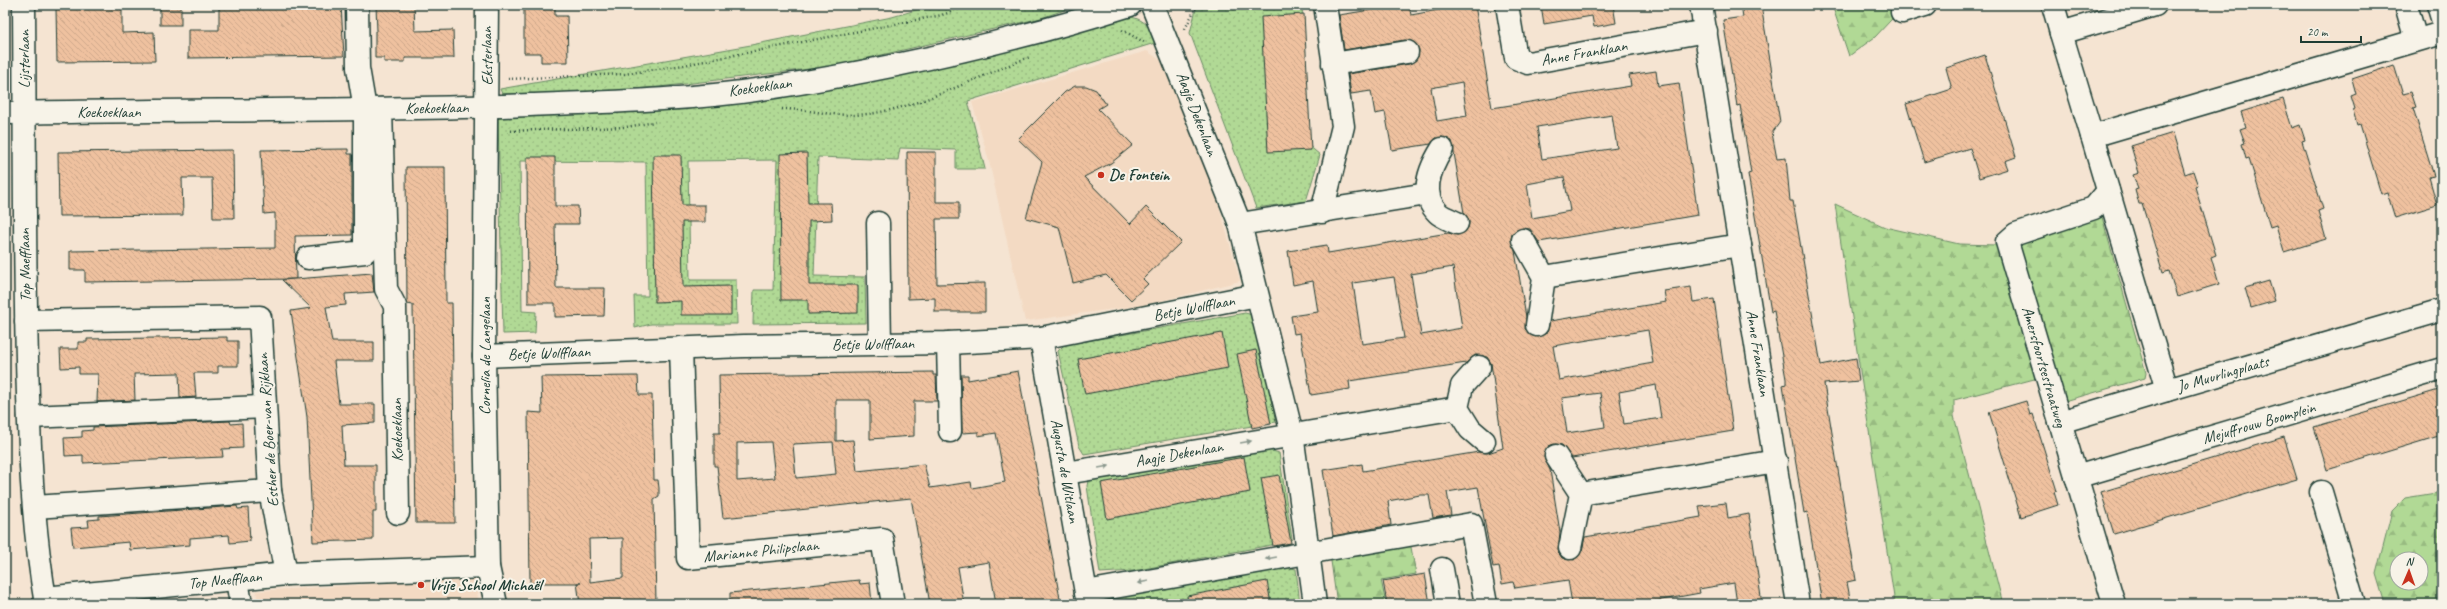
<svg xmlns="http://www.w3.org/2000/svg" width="2447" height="609" font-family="Caveat,sans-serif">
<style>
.built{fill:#f3dac3}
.grass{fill:url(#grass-dots);stroke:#688b64}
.forest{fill:url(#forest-firs);stroke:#688b64;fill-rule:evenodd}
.building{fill:url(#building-back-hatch);stroke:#1f3d34;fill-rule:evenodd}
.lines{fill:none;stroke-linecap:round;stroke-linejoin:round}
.minor-casing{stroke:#1f3d34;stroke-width:25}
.path{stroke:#1f3d34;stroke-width:2.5;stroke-dasharray:1 3;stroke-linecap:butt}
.minor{stroke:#f7f3e8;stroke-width:22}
.oneway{fill:#8b988e}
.poi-dot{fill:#c8321e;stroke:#f7f3e8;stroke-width:1.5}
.labels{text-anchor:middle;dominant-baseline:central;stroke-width:4;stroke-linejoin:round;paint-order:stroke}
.street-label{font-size:16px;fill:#1f3d34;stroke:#f7f3e8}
.poi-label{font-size:16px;font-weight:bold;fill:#1f3d34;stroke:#f7f3e8;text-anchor:start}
</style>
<defs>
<pattern id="grass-dots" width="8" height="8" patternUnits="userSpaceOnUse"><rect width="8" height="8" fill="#b1d995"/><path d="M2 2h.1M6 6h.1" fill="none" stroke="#98bb81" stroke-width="1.8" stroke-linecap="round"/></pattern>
<pattern id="forest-firs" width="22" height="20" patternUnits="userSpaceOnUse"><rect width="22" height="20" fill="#b1d995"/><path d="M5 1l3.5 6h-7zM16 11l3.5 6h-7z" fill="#98bb81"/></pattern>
<pattern id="building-back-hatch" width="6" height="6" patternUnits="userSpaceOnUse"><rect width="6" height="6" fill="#efc19f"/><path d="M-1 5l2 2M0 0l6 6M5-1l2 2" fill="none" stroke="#cca78a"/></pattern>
</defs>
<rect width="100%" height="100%" fill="#f5e4d2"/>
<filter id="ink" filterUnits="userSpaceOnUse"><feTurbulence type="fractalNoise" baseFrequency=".025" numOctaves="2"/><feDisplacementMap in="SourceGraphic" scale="8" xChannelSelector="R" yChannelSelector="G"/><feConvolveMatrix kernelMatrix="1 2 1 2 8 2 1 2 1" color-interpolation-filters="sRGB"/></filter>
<g filter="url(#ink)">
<g class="built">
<polygon points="1147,51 1163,62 1186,111 1214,188 1240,281 1145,305 1025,321 989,161 972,102"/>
<polygon points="475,578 479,604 258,604 256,591"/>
</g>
<g class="grass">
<polygon points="933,5 1079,5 1041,18 834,66 659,87 582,93 502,94 500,89 751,45 892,17"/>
<polygon points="1197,5 1302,5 1308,145 1320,155 1306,201 1256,208 1190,33"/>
<path d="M1122,16C1142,17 1149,24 1158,42L968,101L985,169H956V150L900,148L898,160L818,157L814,276L865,277L866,323L753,324L754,290H773L777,160L688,161L690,280H736L737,324H651L635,328L634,296H648L646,162L520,161L522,311L536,312L535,333L503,334L498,118L685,107Z"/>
<polygon points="1245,313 1253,315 1276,422 1084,454 1079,446 1058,351 1064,345"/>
<polygon points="1269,450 1279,453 1292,539 1287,542 1133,571 1100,573 1087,486 1088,481"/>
<polygon points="1286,567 1296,569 1300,604 1105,604 1111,598"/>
</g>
<g class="forest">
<polygon points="1832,5 1905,5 1875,37 1849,56"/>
<polygon points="1835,204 1885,227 1959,244 1996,245 2102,217 2146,373 2145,378 2051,405 2042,377 1954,400 1954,416 2003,604 1895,604"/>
<path d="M2442,492V604H2385L2376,574L2392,511L2405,498ZM2397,559H2421V583H2397Z"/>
<polygon points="1410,542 1416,574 1381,580 1386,604 1337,604 1330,554"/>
</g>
<g class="building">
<polygon points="219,5 341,5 344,56 188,58 188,30 219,30"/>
<polygon points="376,5 414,5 415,31 453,30 454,58 405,58 405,62 384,62 384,58 375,58 375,31 377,31"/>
<polygon points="524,5 555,5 555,16 567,16 568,62 541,62 541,53 524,53"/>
<path d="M1402,5H1409L1411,15L1449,8V5H1475L1492,108L1631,86L1629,75L1656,71L1658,86L1679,83L1698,215L1539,242L1530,229L1523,228L1512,233L1511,240L1515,251L1526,317L1525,329L1535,337L1547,333L1550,321L1666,302L1664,291L1691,287L1693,302L1714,299L1733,431L1572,458L1562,445L1555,444L1549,446L1544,457L1550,470L1560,532L1558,552L1562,558L1574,560L1582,551L1585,537L1701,517L1699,506L1726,503L1728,518L1749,514L1762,604H1737L1734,583L1699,589L1700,593L1640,604H1572L1568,580L1515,588L1513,582L1502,584L1499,566L1493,567L1478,487L1447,492L1451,515L1433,518L1429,495H1420L1388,501L1391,525L1333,536L1323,470L1362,464L1363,471L1479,452L1488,453L1503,448L1491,363L1487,357L1475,355L1466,363L1349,381L1350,389L1311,395L1300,333L1294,334L1291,316L1318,312L1313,281L1293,285L1288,251L1327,245L1328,253L1448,233L1458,235L1468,228L1469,222L1464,213L1452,141L1442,137L1436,138L1431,144L1392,150L1385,112L1375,114L1371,91L1351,94L1348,74L1409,64L1418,57L1419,50L1416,44L1405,40L1344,50L1339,15ZM1462,82L1467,116L1437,121L1431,88ZM1612,115L1617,148L1542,159L1537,127ZM1564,177L1570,211L1532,218L1527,184ZM1453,267L1462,328L1421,335L1411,274ZM1394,277L1404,338L1362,344L1353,283ZM1648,330L1653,363L1559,380L1553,346ZM1656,385L1661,418L1624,424L1619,392ZM1600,393L1605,427L1567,433L1562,398Z"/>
<polygon points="1541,5 1613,5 1616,23 1594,27 1592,16 1544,24"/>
<polygon points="1741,5 1761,5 1780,122 1772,133 1777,159 1786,158 1790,201 1793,201 1821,365 1856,358 1859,381 1824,384 1856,580 1847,582 1851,604 1822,604 1807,512 1804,513 1783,385 1786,384 1786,379 1774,311 1771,312 1748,174 1751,173 1740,105 1737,106 1723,20 1743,17"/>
<polygon points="122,7 122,33 154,32 155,61 57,62 56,8"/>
<rect x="160" y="7" width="21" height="18"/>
<polygon points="1304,14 1311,150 1268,152 1261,17"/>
<polygon points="1985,55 2016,157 2005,161 2008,169 1979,178 1970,148 1924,162 1906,104 1952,89 1946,68"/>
<polygon points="2394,65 2403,94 2411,92 2416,107 2413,108 2434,176 2429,177 2437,205 2395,218 2387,192 2381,194 2360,124 2357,125 2353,110 2355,109 2351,96 2356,94 2352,79"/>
<polygon points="1075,86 1086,86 1096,90 1106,104 1098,109 1133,145 1111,163 1084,177 1130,224 1146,207 1181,242 1143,279 1148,284 1131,300 1106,275 1073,283 1059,227 1026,218 1042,162 1018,139 1065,92"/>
<polygon points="2283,99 2292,128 2300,125 2305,140 2302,141 2323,209 2318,211 2326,239 2284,252 2276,225 2270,227 2249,158 2246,159 2242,144 2245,143 2240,129 2246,127 2241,112"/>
<polygon points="2173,133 2185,174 2193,171 2198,186 2195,187 2216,255 2211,257 2219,284 2177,297 2169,271 2163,273 2142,204 2139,204 2135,189 2138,188 2133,175 2139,173 2131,146"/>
<polygon points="348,149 348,154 352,154 352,235 295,236 296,279 85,282 85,270 70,270 70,251 275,248 275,213 264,214 261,150"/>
<polygon points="233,150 234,218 213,218 212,178 182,178 183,215 59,216 58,152"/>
<polygon points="907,152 936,152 936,202 959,202 959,219 936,219 937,284 985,283 985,312 935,312 935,298 908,299"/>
<polygon points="807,153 808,203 831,203 832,220 809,221 809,285 858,285 858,313 808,314 808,300 781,300 780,154"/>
<polygon points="653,155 681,155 682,205 705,205 705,222 682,222 683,287 731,286 731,315 681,315 681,301 655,302"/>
<polygon points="527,157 555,157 555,206 578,206 579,224 555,224 556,288 605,288 604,316 555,317 555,303 528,303"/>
<polygon points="406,167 445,167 446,303 452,303 455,523 416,523 413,305 407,304"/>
<polygon points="372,273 374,292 345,294 346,305 326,307 332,342 374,342 374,361 334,361 339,404 375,404 375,423 342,425 344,465 376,465 376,512 373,512 373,540 313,542 307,417 291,311 311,308 282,280"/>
<polygon points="2269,281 2275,301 2251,308 2245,288"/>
<polygon points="1222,333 1228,368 1085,394 1078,359"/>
<polygon points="227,337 227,341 238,341 238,366 218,366 218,373 194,373 196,397 180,398 179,373 134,374 135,400 97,402 98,374 79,374 79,367 61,368 60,349 78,349 78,342 87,342 87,339"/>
<polygon points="1256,350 1271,424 1252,428 1237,354"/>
<path d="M1018,371L1061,604H996L989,562L958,567L964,604H930L911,498L723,518L717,466H714V433H720L719,375L933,372V375H936L937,401H914V436L870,439V400H836V441L853,440L857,471L924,464L930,488L971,482L972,488L1005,482L996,433L978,436V432L962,433L961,375H968V380ZM771,442L775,478L737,481V443ZM833,442L836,474L796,478L793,444Z"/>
<path d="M638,376L639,395H652L654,480H658L659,488V496L654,499L656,604H630V600L580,604L577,583H581H530L528,412L542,413L541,377ZM623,538V578L590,582L589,539Z"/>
<polygon points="2442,389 2442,435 2327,470 2314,427"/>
<polygon points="2026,401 2030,415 2033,414 2057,491 2054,492 2058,505 2021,517 1989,412"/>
<polygon points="230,421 231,424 242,423 243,448 222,449 223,457 83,463 83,455 65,456 64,438 82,437 82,431 93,430 93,427"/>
<polygon points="2284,437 2297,479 2114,534 2101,492"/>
<polygon points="1244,457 1250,492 1107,519 1101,483"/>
<polygon points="1279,475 1291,543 1273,546 1261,478"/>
<polygon points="237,506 238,509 248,508 250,541 230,543 229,535 190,538 190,545 130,550 129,542 73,547 71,528 89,527 88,520 99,519 99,516"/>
<polygon points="1425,574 1430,604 1387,604 1383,581"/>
<polygon points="859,580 860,584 870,583 872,604 730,604 730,593"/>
<polygon points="1267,581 1271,604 1188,604 1187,596"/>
</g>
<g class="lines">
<defs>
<g id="minor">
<path d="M24,5C25,123 24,241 27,359C29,439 32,526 46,604"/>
<polyline points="487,5 484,356 488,567 496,604"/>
<polyline points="1152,5 1240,224 1292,434 1315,604"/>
<polyline points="1507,5 1516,58 1528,63 1706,31"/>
<polyline points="1701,5 1798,604"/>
<polyline points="2053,5 2061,33"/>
<polyline points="2406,5 2416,40"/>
<polyline points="2438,5 2442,18"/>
<polyline points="1902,12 1925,5"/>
<polyline points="2442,33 2092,136 2167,390 2442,310"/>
<polyline points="1333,64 1407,52"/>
<polyline points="381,109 386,289 395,306 398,513"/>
<path d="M5,113C180,109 355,112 530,105C609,102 691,100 769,88C890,69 1012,42 1130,5"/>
<polyline points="2092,136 2061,33 2155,5"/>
<path d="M1442,149C1430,168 1419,194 1438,213C1442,217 1451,220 1457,223"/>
<polyline points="2108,191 2094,208 2016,234 2007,242 2114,604"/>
<polyline points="1322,212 1343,126 1325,5"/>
<polyline points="878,223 880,344"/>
<polyline points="1240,224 1427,194"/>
<polyline points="1523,240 1544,277 1537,325"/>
<polyline points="308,258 365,252 365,109 358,68 357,5"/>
<polyline points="1544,277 1740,245"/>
<polyline points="26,321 260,317 270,491 286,574"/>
<polyline points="1041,338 1088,604"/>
<polyline points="948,343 950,431"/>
<polyline points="681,348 688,558 882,539 893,604"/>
<polyline points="484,356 744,346 948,343 1041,338 1257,295"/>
<polyline points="1479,367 1462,386 1457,408 1470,429 1484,441"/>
<polyline points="29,417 264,407"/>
<polyline points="2060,422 2167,390"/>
<polyline points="1556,456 1581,494 1570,548"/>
<polyline points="1066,473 1457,408"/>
<polyline points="2076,477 2442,369"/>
<polyline points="2321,492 2354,604"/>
<polyline points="1581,494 1776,461"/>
<polyline points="35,507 270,491"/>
<polyline points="1442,569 1448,604"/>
<polyline points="237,580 241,604"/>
<polyline points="1086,592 1471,524 1486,604"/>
<polyline points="45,598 286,574 488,567"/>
</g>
</defs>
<use href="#minor" class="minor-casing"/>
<g class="path">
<polyline points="1195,9 1201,5"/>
<polyline points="1185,29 1195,9 1193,5"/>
<polyline points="1122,30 1144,42"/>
<polyline points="508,79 624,74 684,65 942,15 971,5"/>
<path d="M782,109C805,109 828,115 851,115C908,115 977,76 1030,57"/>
<polyline points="507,131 626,127 655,122"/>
</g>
<use href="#minor" class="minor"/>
</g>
<defs><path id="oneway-solid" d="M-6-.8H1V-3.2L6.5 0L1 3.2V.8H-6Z"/></defs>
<g class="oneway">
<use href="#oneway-solid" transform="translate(1246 442) rotate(-10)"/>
<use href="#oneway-solid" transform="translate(1104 467) rotate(-10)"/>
<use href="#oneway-solid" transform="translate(1271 558) rotate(170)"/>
<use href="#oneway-solid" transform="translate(1143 582) rotate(170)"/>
</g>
</g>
<g class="poi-dot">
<circle cx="1101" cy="175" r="4"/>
<circle cx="421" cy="585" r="4"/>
</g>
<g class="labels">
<g class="street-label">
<text transform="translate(1584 53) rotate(-10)">Anne Franklaan</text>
<text transform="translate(487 56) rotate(-91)">Eksterlaan</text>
<text transform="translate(24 59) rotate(-90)">Lijsterlaan</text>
<text transform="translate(760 87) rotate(-8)">Koekoeklaan</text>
<text transform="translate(437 108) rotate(-1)">Koekoeklaan</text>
<text x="109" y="112">Koekoeklaan</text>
<text transform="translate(1197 114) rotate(69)">Aagje Dekenlaan</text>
<text transform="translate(25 265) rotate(-91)">Top Naefflaan</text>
<text transform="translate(1194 308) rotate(-11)">Betje Wolfflaan</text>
<text transform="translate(873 344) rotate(-1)">Betje Wolfflaan</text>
<text transform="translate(549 353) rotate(-2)">Betje Wolfflaan</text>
<text transform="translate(1758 353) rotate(81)">Anne Franklaan</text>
<text transform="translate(485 356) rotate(-90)">Cornelia de Langelaan</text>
<text transform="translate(2044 367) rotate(74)">Amersfoortsestraatweg</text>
<text transform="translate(2223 374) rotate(-16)">Jo Muurlingplaats</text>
<text transform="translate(2259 423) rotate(-16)">Mejuffrouw Boomplein</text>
<text transform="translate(268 430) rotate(-94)">Esther de Boer-van Rijklaan</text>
<text transform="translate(397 430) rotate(-91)">Koekoeklaan</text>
<text transform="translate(1179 454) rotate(-10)">Aagje Dekenlaan</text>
<text transform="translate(1065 471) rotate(80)">Augusta de Witlaan</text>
<text transform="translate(761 551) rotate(-6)">Marianne Philipslaan</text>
<text transform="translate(225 580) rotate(-6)">Top Naefflaan</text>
</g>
<g class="poi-label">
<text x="1109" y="175">De Fontein</text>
<text x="429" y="585">Vrije School Michaël</text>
</g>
</g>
<rect width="2447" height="609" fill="none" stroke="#f7f3e8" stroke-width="20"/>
<rect x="10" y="10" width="2427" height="589" fill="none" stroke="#1f3d34" stroke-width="1.5" filter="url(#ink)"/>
<g transform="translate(2409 571) rotate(2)"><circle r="19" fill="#f7f3e8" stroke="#a1aaa0"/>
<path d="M0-3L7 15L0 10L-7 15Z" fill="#c8321e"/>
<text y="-6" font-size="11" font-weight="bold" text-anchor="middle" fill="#1f3d34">N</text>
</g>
<path d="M2301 36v6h60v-6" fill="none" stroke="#1f3d34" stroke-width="2"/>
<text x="2307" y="36" font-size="12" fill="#1f3d34" stroke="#f7f3e8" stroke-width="3" paint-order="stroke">20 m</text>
</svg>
